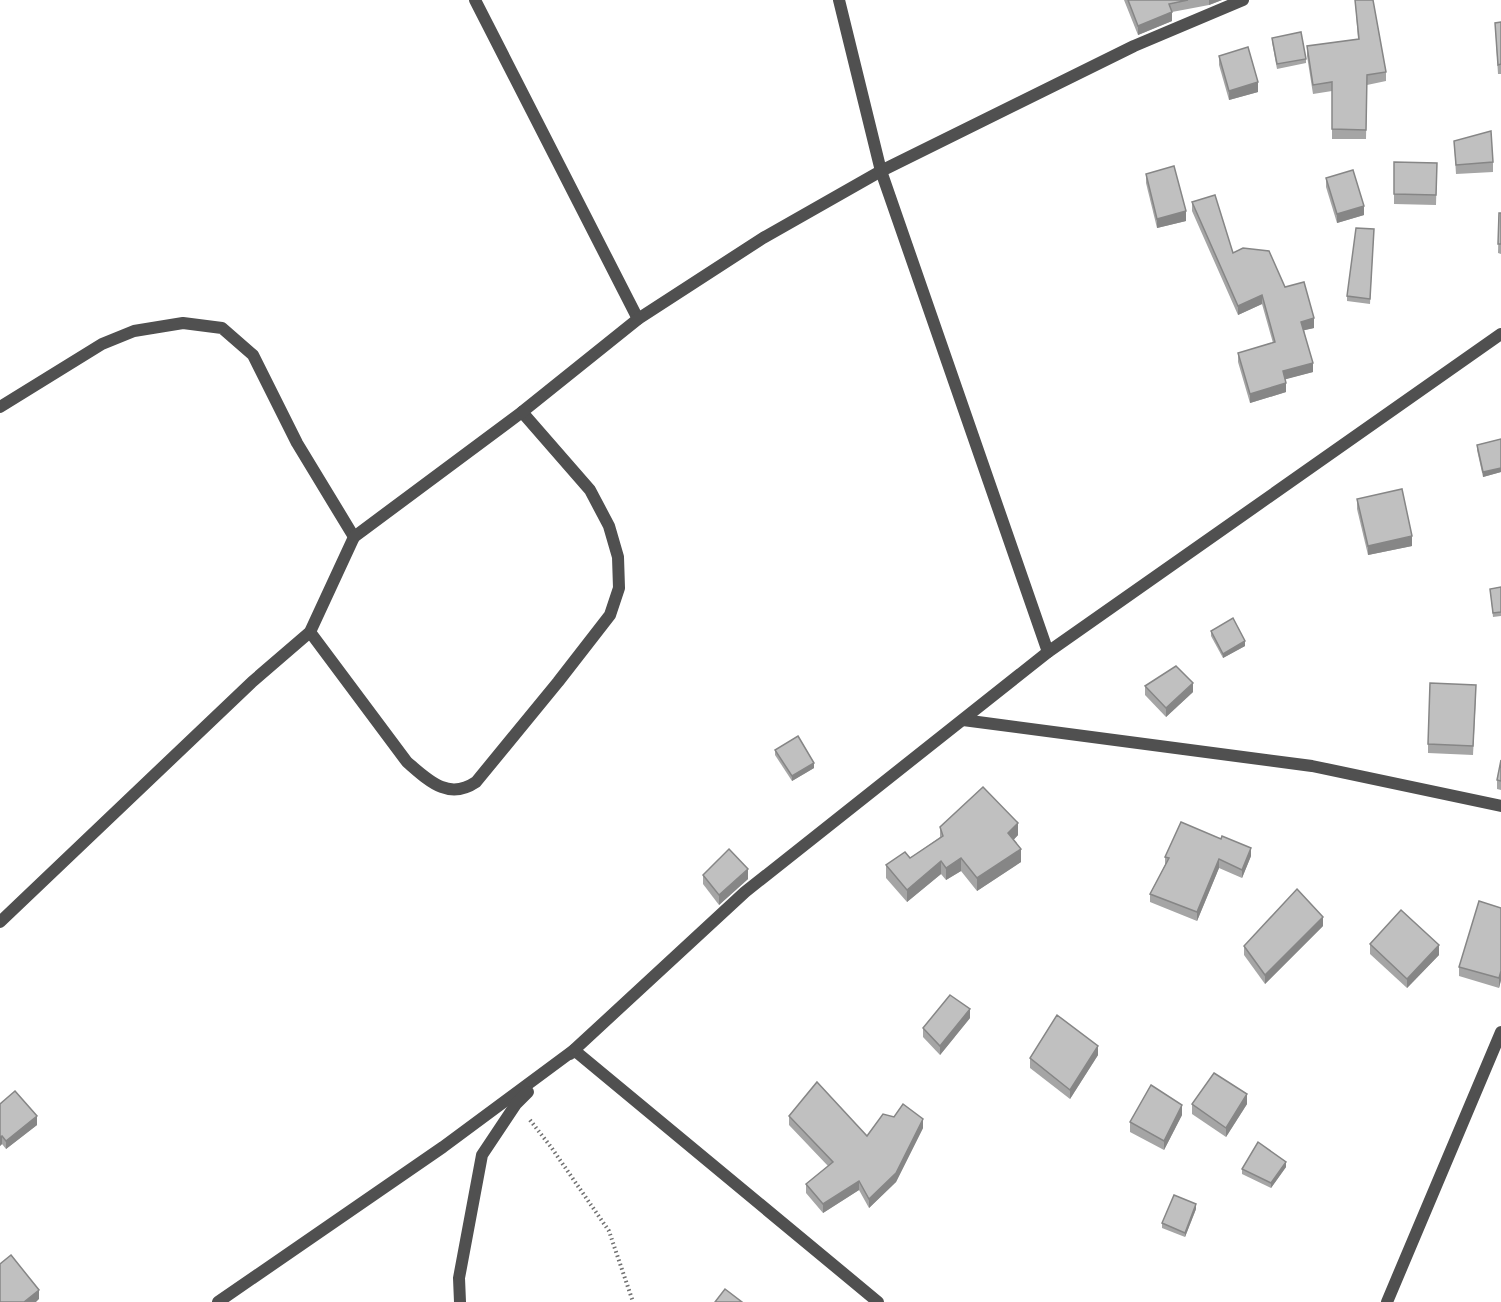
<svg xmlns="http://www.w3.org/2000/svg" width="1501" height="1302" font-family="Manrope,sans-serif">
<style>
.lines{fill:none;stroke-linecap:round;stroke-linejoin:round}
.path{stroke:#727272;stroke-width:4;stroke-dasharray:1.5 3;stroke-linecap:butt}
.minor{stroke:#505050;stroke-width:12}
.wall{fill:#a5a5a5}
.shaded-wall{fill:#868686}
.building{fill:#c0c0c0;stroke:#868686;stroke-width:1.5}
</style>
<rect width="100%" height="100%" fill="#fff"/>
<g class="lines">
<polyline class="path" points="530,1120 551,1147 609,1231 633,1302"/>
<g class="minor">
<polyline points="475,0 638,319"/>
<polyline points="839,0 881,171 1048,652"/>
<polyline points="0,407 102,344 134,331 183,323 222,328 253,355 297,443 354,537"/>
<path d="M310,632L407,762C428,780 448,801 476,782L558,682L610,615L619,588L618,557L609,526L590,490L522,412"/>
<polyline points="963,720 1312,766 1501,806"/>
<polyline points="0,922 252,682 310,632 354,537 522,412 638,319 763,238 881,171 1134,46 1243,0"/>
<polyline points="570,1054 574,1050 878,1302"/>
<polyline points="218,1302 443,1147 574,1050 745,892 1048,652 1501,334"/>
<polyline points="460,1302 459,1278 482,1155 516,1104 528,1092"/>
<polyline points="1387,1302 1501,1032"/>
</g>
</g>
<g class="wall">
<polygon points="1124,0 1222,0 1209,5 1172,12 1172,21 1138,35"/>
<polygon points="1355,0 1373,0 1386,72 1386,81 1367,85 1366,139 1332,139 1332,91 1313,94 1307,56 1307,46 1358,39"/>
<polygon points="1501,22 1501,74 1498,74 1495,23"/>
<polygon points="1272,38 1306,59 1306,63 1277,69 1272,42"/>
<polygon points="1219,56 1258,92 1229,100 1219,65"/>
<polygon points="1454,141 1493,162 1493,172 1456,174"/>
<polygon points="1394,162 1437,163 1436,205 1394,204"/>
<polygon points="1146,174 1186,221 1157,228 1146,183"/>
<polygon points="1326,178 1364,215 1337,223 1326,187"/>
<polygon points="1192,202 1233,253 1285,287 1314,328 1304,330 1313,372 1285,379 1286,392 1250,403 1238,362 1238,353 1273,343 1262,304 1238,315 1192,211"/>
<polygon points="1499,213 1501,213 1501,254 1498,253"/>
<polygon points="1374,229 1370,304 1347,301 1347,296"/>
<polygon points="1501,439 1501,472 1483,477 1477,450 1477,445"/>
<polygon points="1357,499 1412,546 1368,555 1357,509"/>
<polygon points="1501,587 1501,616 1493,617 1490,589"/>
<polygon points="1211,631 1245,646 1223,658 1211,636"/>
<polygon points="1145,686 1193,692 1166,717 1145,695"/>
<polygon points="1476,695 1473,755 1428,753 1428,744"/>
<polygon points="775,750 814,768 792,781 775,755"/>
<polygon points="1501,760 1501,790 1497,789 1497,780"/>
<polygon points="940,827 1018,835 1013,840 1021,862 977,891 961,871 946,880 941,874 907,902 886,878 886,865 910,858 940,837"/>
<polygon points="1251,856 1242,878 1219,868 1197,921 1150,902 1150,894 1165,865 1165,857"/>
<polygon points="703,875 748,879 719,905 703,884"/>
<polygon points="1501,908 1501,980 1499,988 1459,976 1459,967"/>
<polygon points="1323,926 1265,984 1244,955 1244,946"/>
<polygon points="1370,944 1439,955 1407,988 1370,954"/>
<polygon points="970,1018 940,1055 923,1037 923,1028"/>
<polygon points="1098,1055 1070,1099 1030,1068 1030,1058"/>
<polygon points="0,1104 37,1125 6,1149 2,1144 0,1146"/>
<polygon points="1192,1104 1247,1104 1226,1137 1192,1114"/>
<polygon points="1182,1115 1164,1150 1130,1132 1130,1122"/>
<polygon points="789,1116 867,1136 923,1128 896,1182 869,1208 859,1190 823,1213 806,1193 806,1184 828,1166 789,1125"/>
<polygon points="1286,1167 1271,1188 1242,1174 1242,1169"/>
<polygon points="1196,1209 1185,1237 1162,1228 1162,1223"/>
</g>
<g class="shaded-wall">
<polygon points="1209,0 1222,0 1209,5"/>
<polygon points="1172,12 1172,21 1138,35 1138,26"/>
<polygon points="1258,82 1258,92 1229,100 1229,91"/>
<polygon points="1364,206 1364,215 1337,223 1337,214"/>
<polygon points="1186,211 1186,221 1157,228 1157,219"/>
<polygon points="1262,295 1262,304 1238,315 1238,306"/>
<polygon points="1314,318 1314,328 1301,331 1301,322"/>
<polygon points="1313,363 1313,372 1283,380 1283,371"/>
<polygon points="1286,383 1286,392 1250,403 1250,394"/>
<polygon points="1501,468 1501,472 1483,477 1483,472"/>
<polygon points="1412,536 1412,546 1368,555 1368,546"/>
<polygon points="1245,641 1245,646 1223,658 1223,654"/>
<polygon points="1193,683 1193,692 1166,717 1166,708"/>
<polygon points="814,763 814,768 792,781 792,776"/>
<polygon points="1018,823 1018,835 1008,846 1008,833"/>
<polygon points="1251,848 1251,856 1242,878 1242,870"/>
<polygon points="1021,849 1021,862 977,891 977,878"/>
<polygon points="961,858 961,871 946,880 946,868"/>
<polygon points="1219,859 1219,868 1197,921 1197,912"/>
<polygon points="941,861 941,874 907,902 907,890"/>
<polygon points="748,869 748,879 719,905 719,895"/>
<polygon points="1323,917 1323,926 1265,984 1265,975"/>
<polygon points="1439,945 1439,955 1407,988 1407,979"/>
<polygon points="1501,971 1501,980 1499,988 1499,978"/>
<polygon points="970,1009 970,1018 940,1055 940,1046"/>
<polygon points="1098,1046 1098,1055 1070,1099 1070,1090"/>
<polygon points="1247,1094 1247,1104 1226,1137 1226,1128"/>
<polygon points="1182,1105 1182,1115 1164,1150 1164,1141"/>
<polygon points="37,1116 37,1125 6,1149 6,1141"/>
<polygon points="923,1119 923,1128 896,1182 869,1208 869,1199"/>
<polygon points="2,1136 2,1144 0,1146 0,1137"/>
<polygon points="1286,1162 1286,1167 1271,1188 1271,1183"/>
<polygon points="859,1181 859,1190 823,1213 823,1204"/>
<polygon points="1196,1204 1196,1209 1185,1237 1185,1233"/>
<polygon points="39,1290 39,1299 36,1302 24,1302"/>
</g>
<g class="building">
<polygon points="1128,0 1188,0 1169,4 1172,12 1138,26"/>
<polygon points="1355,0 1373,0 1386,72 1367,75 1366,130 1332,129 1332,82 1313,85 1307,46 1359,39"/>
<polygon points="1501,22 1501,64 1498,65 1495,23"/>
<polygon points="1301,32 1306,59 1277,64 1272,38"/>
<polygon points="1248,47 1258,82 1229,91 1219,56"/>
<polygon points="1491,131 1493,162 1456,165 1454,141"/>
<polygon points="1394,162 1437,163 1436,195 1394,194"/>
<polygon points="1174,166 1186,211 1157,219 1146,174"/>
<polygon points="1353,170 1364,206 1337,214 1326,178"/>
<polygon points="1215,195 1233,253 1243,248 1269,251 1285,287 1304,282 1314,318 1301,322 1313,363 1283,371 1286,383 1250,394 1238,353 1275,342 1262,295 1238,306 1192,202"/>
<polygon points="1499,213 1501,213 1501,244 1498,244"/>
<polygon points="1356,228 1374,229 1370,299 1347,296"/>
<polygon points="1501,439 1501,468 1483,472 1477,445"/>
<polygon points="1402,489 1412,536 1368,546 1357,499"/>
<polygon points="1501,587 1501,612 1493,613 1490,589"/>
<polygon points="1233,618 1245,641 1223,654 1211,631"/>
<polygon points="1176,666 1193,683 1166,708 1145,686"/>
<polygon points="1430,683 1476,685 1473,746 1428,744"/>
<polygon points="798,736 814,763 792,776 775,750"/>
<polygon points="1501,760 1501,781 1497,780"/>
<polygon points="983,787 1018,823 1008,833 1021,849 977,878 961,858 946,868 941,861 907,890 886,865 905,852 910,858 943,836 940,827"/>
<polygon points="1181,822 1221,839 1222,836 1251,848 1242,870 1219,859 1197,912 1150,894 1169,858 1165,857"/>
<polygon points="729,849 748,869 719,895 703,875"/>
<polygon points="1297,889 1323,917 1265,975 1244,946"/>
<polygon points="1479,901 1501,908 1501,971 1499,978 1459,967"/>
<polygon points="1401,910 1439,945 1407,979 1370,944"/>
<polygon points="950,995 970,1009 940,1046 923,1028"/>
<polygon points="1057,1015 1098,1046 1070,1090 1030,1058"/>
<polygon points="1214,1073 1247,1094 1226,1128 1192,1104"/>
<polygon points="817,1082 867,1136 883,1114 894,1117 903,1104 923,1119 896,1173 869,1199 859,1181 823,1204 806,1184 833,1162 789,1116"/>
<polygon points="1151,1085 1182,1105 1164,1141 1130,1122"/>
<polygon points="15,1091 37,1116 6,1141 2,1136 0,1137 0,1104"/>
<polygon points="1258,1142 1286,1162 1271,1183 1242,1169"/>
<polygon points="1174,1195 1196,1204 1185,1233 1162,1223"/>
<polygon points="11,1255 39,1290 24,1302 0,1302 0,1264"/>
<polygon points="725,1289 742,1302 715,1302"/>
</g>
</svg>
